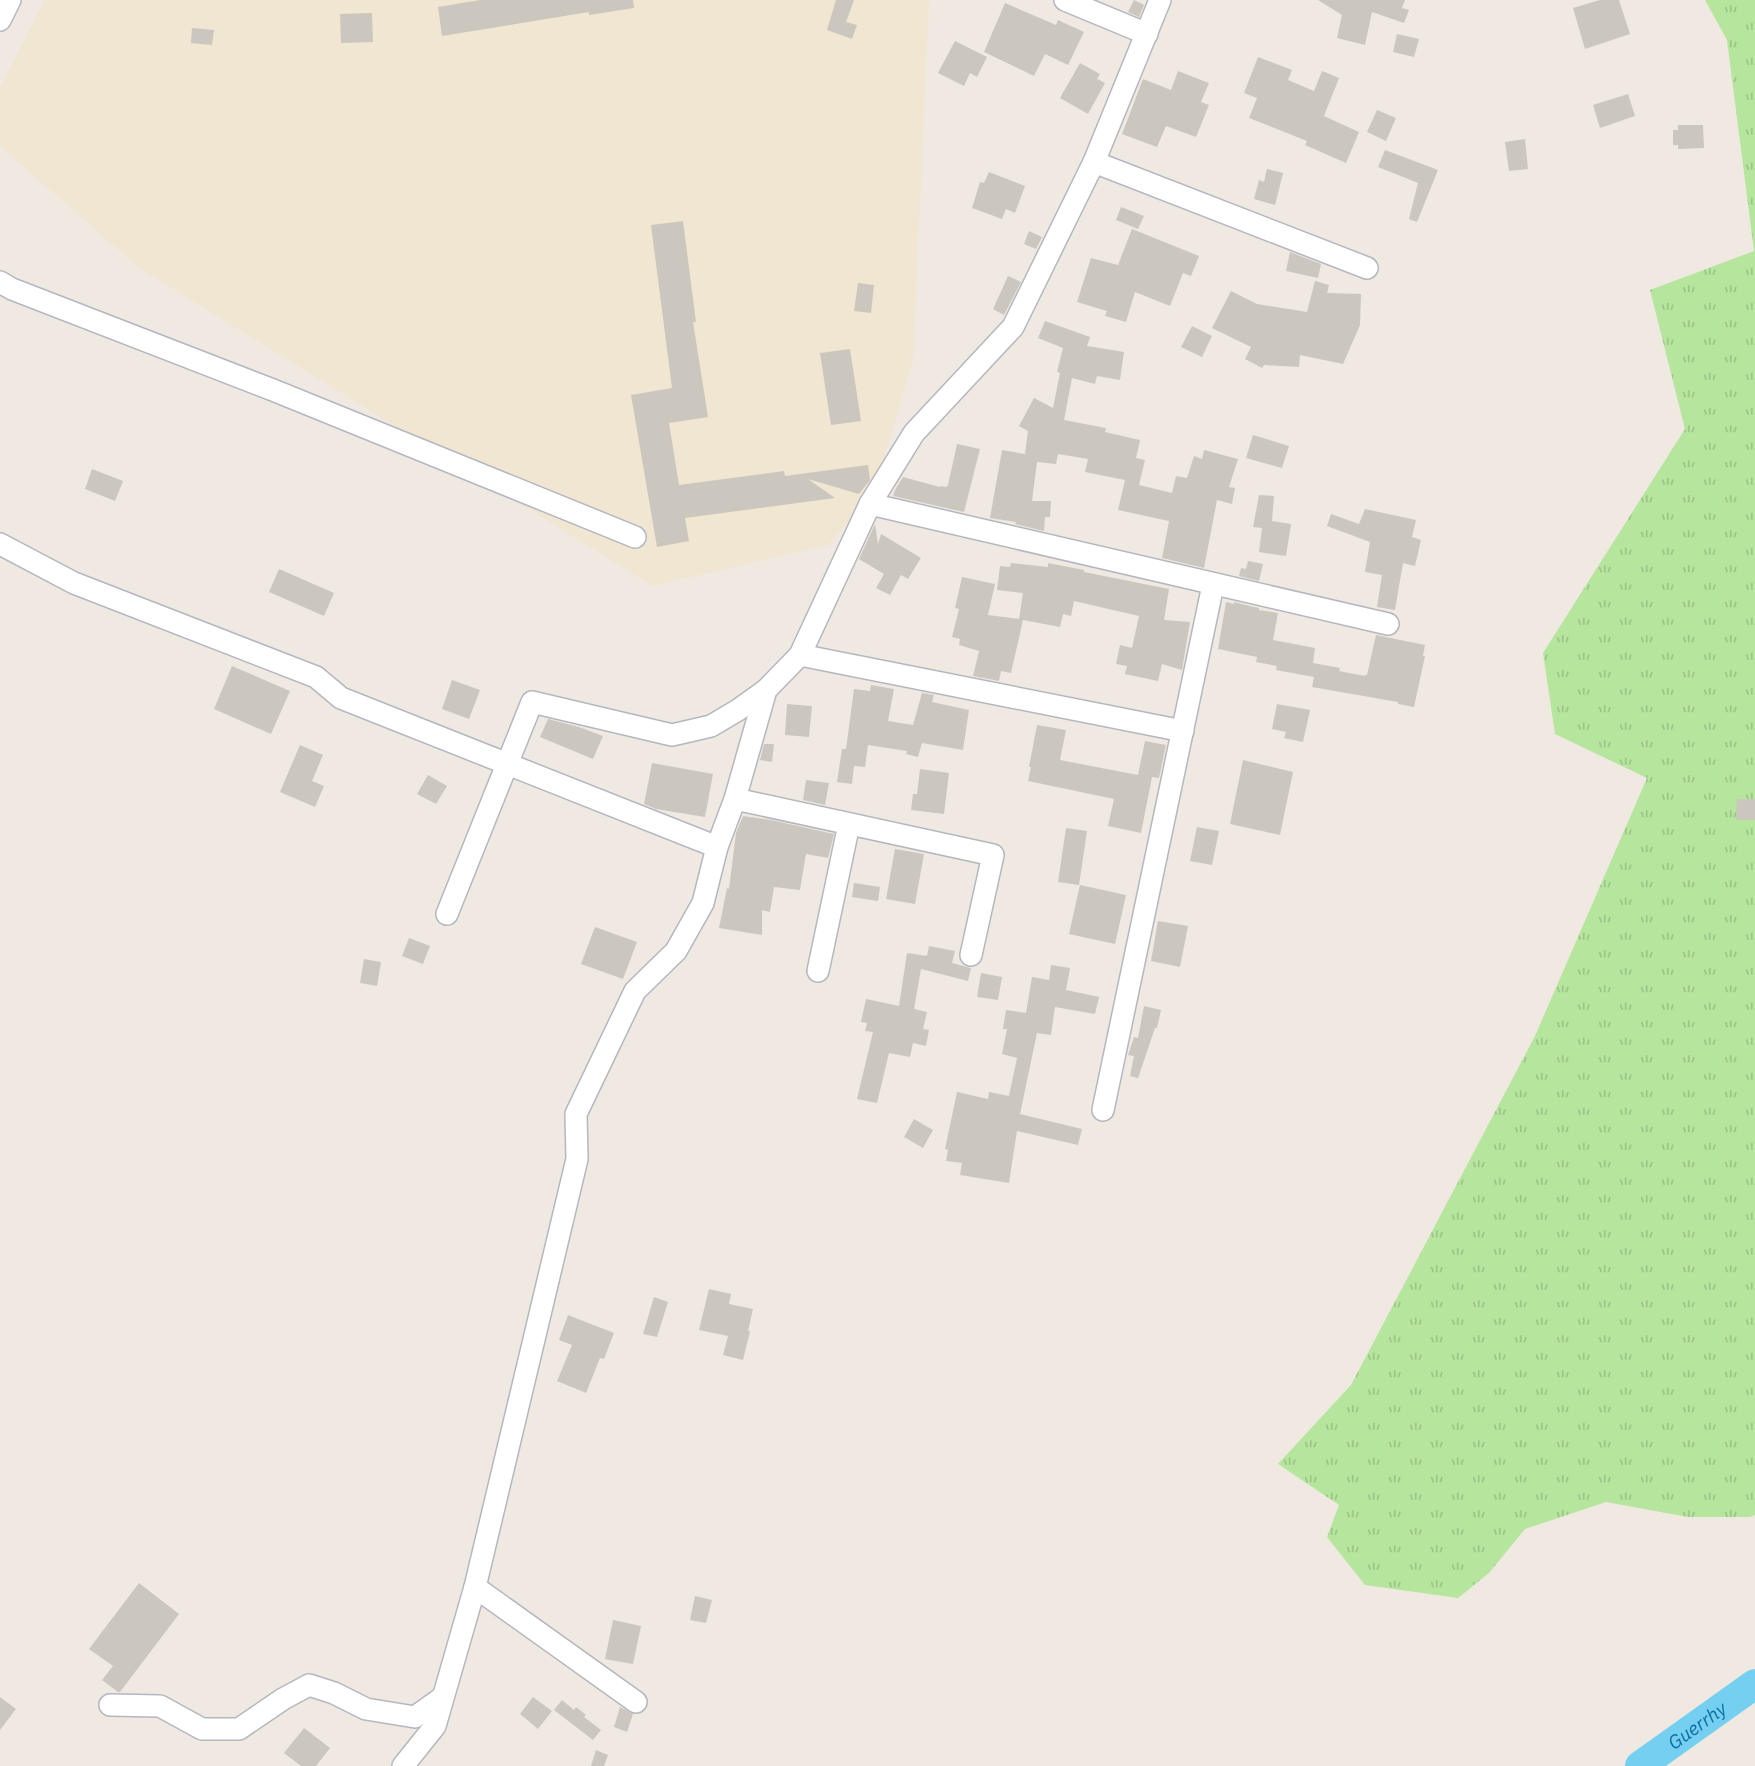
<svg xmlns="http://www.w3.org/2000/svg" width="1755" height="1766" font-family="'IBM Plex Sans',sans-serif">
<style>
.education{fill:#f0e6d1}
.grass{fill:url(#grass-tufts)}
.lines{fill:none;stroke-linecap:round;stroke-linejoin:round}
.river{stroke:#75cff0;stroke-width:30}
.building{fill:#cbc7bf}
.street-casing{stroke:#b4b7c1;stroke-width:24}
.street{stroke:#fff;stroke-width:21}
.labels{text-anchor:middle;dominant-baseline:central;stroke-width:5;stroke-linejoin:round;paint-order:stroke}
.water-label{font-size:19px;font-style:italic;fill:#0d6fa3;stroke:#fff}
</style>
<defs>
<pattern id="grass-tufts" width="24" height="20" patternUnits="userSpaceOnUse" patternTransform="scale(1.75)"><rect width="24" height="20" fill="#b6e59e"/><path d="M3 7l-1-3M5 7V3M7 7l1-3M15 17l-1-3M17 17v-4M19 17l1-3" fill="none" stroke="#9dc588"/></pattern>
</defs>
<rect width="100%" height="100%" fill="#efe9e1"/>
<polygon class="education" points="45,0 929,0 913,359 874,493 828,545 653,586 138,267 0,146 0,87"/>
<polygon class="grass" points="1705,0 1755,0 1755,1515 1750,1517 1688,1517 1606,1502 1525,1529 1489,1573 1458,1598 1365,1585 1327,1537 1339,1505 1278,1464 1351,1385 1535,1036 1647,778 1555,734 1543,653 1685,429 1650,290 1754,251 1727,40"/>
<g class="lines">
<path class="river" id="s1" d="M1640,1766L1755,1684"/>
</g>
<g class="building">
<polygon points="480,0 633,0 634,8 589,15 589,12 442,36 438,7"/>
<polygon points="836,0 854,0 846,22 857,25 852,39 827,30"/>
<polygon points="1134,0 1144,5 1139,17 1128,12"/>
<polygon points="1318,0 1405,0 1402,8 1409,10 1404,23 1372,12 1365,45 1337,38 1342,15"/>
<polygon points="1600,0 1619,0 1630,34 1585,49 1573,8"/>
<polygon points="1005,3 1056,25 1058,20 1084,32 1068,65 1045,54 1034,76 984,52"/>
<polygon points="372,13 373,42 341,43 340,14"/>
<polygon points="192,28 214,30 212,45 191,43"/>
<polygon points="1397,34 1419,39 1414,57 1393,52"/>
<polygon points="955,41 987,57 977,77 970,73 964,86 938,73"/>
<polygon points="1258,57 1292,70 1288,80 1314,91 1322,71 1339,78 1324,116 1359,132 1346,163 1305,145 1307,141 1249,118 1257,98 1244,93"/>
<polygon points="1080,63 1100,74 1097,79 1105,83 1088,114 1060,98"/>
<polygon points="1178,71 1209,83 1201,102 1209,105 1196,137 1166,126 1157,147 1122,134 1143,79 1171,90"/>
<polygon points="1628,94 1635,116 1600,128 1593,105"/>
<polygon points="1377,110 1396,118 1386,141 1367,132"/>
<polygon points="1678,125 1703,125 1704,148 1678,149 1678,145 1673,145 1673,130 1678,130"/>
<polygon points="1525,139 1528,169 1509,171 1505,142"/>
<polygon points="1385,150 1438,170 1417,222 1409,219 1418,183 1378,167"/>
<polygon points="1267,169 1283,173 1275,205 1254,199 1259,180 1264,182"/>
<polygon points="989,172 1025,186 1015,213 1006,209 1002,219 972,208 980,182 984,183"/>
<polygon points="1121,207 1144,216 1138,229 1116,220"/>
<polygon points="683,221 696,322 693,322 708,417 669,423 679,485 784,471 785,476 868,465 870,480 859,494 808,479 835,498 685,518 689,541 657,547 631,395 672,388 651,225"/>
<polygon points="1132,229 1199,256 1191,276 1183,273 1170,306 1135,292 1126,322 1105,316 1107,311 1077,302 1091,258 1118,265"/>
<polygon points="1029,231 1042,237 1036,249 1024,244"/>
<polygon points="1290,252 1321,264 1318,278 1286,271"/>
<polygon points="1008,276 1021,282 1004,315 993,309"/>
<polygon points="1315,281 1329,285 1327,293 1361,294 1360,325 1343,364 1300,355 1299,367 1264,365 1262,368 1245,359 1251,347 1212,328 1231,291 1257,304 1307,312"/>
<polygon points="858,283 874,285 871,313 854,311"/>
<polygon points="1045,321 1090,337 1087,346 1124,352 1120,380 1097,376 1095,384 1072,378 1064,420 1106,428 1105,432 1140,440 1136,458 1145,460 1139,485 1172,493 1176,476 1187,478 1194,456 1202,459 1204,450 1238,459 1229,487 1235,488 1232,504 1217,500 1204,568 1162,558 1169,521 1118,510 1125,480 1085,472 1088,459 1058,454 1056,464 1037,462 1032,501 1051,501 1050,517 1045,517 1044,531 1015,524 1016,522 990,518 1002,450 1025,454 1028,431 1019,426 1034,398 1053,408 1060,373 1057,372 1063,348 1038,338"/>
<polygon points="1192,326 1212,336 1202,357 1181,347"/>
<polygon points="850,349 861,421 831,425 820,353"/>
<polygon points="1253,435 1289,446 1282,468 1246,458"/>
<polygon points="957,444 980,449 964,512 893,496 895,490 903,477 940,487 941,486 946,487 948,485"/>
<polygon points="92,469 123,481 115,501 85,489"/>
<polygon points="1259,495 1274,496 1272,521 1291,524 1286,556 1259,552 1262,528 1253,527"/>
<polygon points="1365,509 1416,520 1412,537 1421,540 1415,566 1403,563 1395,610 1377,607 1382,575 1365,572 1370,542 1327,526 1331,514 1359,524"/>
<polygon points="875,524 878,544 881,534 921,558 908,579 901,575 890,595 876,588 884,574 859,559"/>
<polygon points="1248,561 1263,564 1259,581 1239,576 1241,568 1246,569"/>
<polygon points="1011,563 1048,567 1048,563 1084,570 1084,572 1169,589 1164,620 1190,622 1182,670 1162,664 1158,681 1125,674 1127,666 1116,664 1120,645 1132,648 1139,616 1074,601 1071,616 1063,614 1060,627 1023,620 1011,673 1001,671 999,681 973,676 979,651 959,645 960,639 952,637 959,609 955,608 962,577 995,584 988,615 1019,619 1023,593 997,590 1000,566 1010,567"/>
<polygon points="279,569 334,593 324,616 269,592"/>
<polygon points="1226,602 1234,604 1234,602 1254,607 1259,608 1259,610 1278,613 1273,640 1315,648 1313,663 1340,668 1339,671 1365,676 1365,675 1367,675 1376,635 1425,645 1423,656 1425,656 1414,707 1398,704 1398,702 1312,687 1314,677 1276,670 1277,666 1256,662 1257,657 1218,649"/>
<polygon points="232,666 290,691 271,734 214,709"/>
<polygon points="452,680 480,690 469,719 442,709"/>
<polygon points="871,685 894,689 888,721 913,725 922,693 934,695 932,702 969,710 963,750 922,743 918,757 906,754 907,751 868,745 865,767 854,766 852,784 837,782 842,749 846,749 854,689 870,691"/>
<polygon points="787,704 812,706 809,737 785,735"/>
<polygon points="1277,704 1310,710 1303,742 1284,738 1286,732 1272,729"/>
<polygon points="548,719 579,727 603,736 593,759 540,737"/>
<polygon points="1037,725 1066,730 1060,760 1138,775 1145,741 1166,745 1159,778 1152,777 1141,833 1108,826 1114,799 1028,781 1031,767 1029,767"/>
<polygon points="764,744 774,744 772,762 760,760"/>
<polygon points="300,745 323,755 312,781 324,786 315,807 280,792"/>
<polygon points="1243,760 1293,772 1280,835 1230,824"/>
<polygon points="652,763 713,774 705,817 656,809 644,804"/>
<polygon points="920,769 949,773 944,814 911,810 913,794 917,794"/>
<polygon points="428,775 447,786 436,804 417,794"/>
<polygon points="806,780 829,783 825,805 803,800"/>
<polygon points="1737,799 1755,799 1755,820 1736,820"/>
<polygon points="743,816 771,820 834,834 828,858 806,854 800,890 774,887 770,912 762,910 762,935 719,928 727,888 729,889 736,833"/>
<polygon points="1197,827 1219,831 1212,865 1190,861"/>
<polygon points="1066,828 1087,831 1079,885 1058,882"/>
<polygon points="895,849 924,854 915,904 886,899"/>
<polygon points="854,883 880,887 878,901 852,897"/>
<polygon points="1080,885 1126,895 1115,944 1069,934"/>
<polygon points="1158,921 1188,926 1180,967 1151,961"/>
<polygon points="595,927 637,942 623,979 581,964"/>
<polygon points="409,938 430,946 423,964 402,956"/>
<polygon points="929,946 955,951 952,963 971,968 968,981 921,969 914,1009 927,1012 923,1029 929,1030 926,1046 913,1043 910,1057 889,1053 877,1103 857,1099 873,1032 865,1031 867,1023 861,1022 866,999 899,1006 907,953 927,956"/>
<polygon points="364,959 381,962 377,986 360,983"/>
<polygon points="1051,965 1070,968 1066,990 1099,997 1095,1014 1055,1007 1051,1035 1037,1033 1020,1114 1082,1129 1078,1145 1017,1131 1009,1183 960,1175 962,1163 946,1161 948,1150 945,1149 957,1092 988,1099 989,1092 1009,1096 1017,1058 1002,1054 1007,1029 1003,1029 1006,1010 1026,1013 1032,977 1049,980"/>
<polygon points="981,973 1002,977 998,1000 977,997"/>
<polygon points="1144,1006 1161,1010 1157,1028 1155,1028 1138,1078 1130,1076 1134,1056 1128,1055 1134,1037 1138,1038"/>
<polygon points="914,1119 933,1130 923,1148 904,1137"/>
<polygon points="709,1289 731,1294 729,1304 753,1309 748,1331 750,1331 743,1360 723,1355 728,1336 699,1330"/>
<polygon points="654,1297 668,1302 657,1337 643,1334"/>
<polygon points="568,1315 614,1333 604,1359 600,1358 586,1393 557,1381 572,1345 559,1340"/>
<polygon points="139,1583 179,1614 120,1692 118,1692 102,1680 113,1666 89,1649"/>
<polygon points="695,1596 712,1600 706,1623 690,1620"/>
<polygon points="613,1620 641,1626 633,1664 605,1659"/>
<polygon points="0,1697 16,1709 0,1730"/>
<polygon points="533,1697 552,1711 538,1729 520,1714"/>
<polygon points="562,1700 574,1710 576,1707 586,1715 584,1717 601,1730 593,1740 554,1710"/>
<polygon points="620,1707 633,1714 627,1732 614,1727"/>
<polygon points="304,1728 330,1748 316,1766 301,1766 284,1753"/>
<polygon points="596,1750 608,1755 604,1766 591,1766"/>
</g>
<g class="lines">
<defs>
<g id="street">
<polyline points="1065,0 1147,34"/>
<polyline points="0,20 10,0"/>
<polyline points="1094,162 1367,268"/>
<polyline points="0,282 12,289 273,390 635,537"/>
<polyline points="870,504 1388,624"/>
<polyline points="0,544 74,583 316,677 341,698 717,847"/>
<polyline points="800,655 1183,731"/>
<polyline points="735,799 993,855 971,955"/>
<polyline points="447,914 532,702 672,735 711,726 738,710 766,690"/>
<polyline points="818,971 849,824"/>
<polyline points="1103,1110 1213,585"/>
<polyline points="475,1587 636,1702"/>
<polyline points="110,1705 160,1706 202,1729 239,1729 283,1699 309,1685 334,1693 366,1709 415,1717 443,1697"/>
<polyline points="403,1766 435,1726 475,1587 577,1159 576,1114 635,991 676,951 703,903 717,847 735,799 766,690 800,655 870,504 914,433 1013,327 1094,162 1160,0"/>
</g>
</defs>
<use href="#street" class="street-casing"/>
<use href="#street" class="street"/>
</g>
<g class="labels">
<g class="water-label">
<text stroke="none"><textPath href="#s1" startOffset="70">Guerrhy</textPath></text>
</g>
</g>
</svg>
